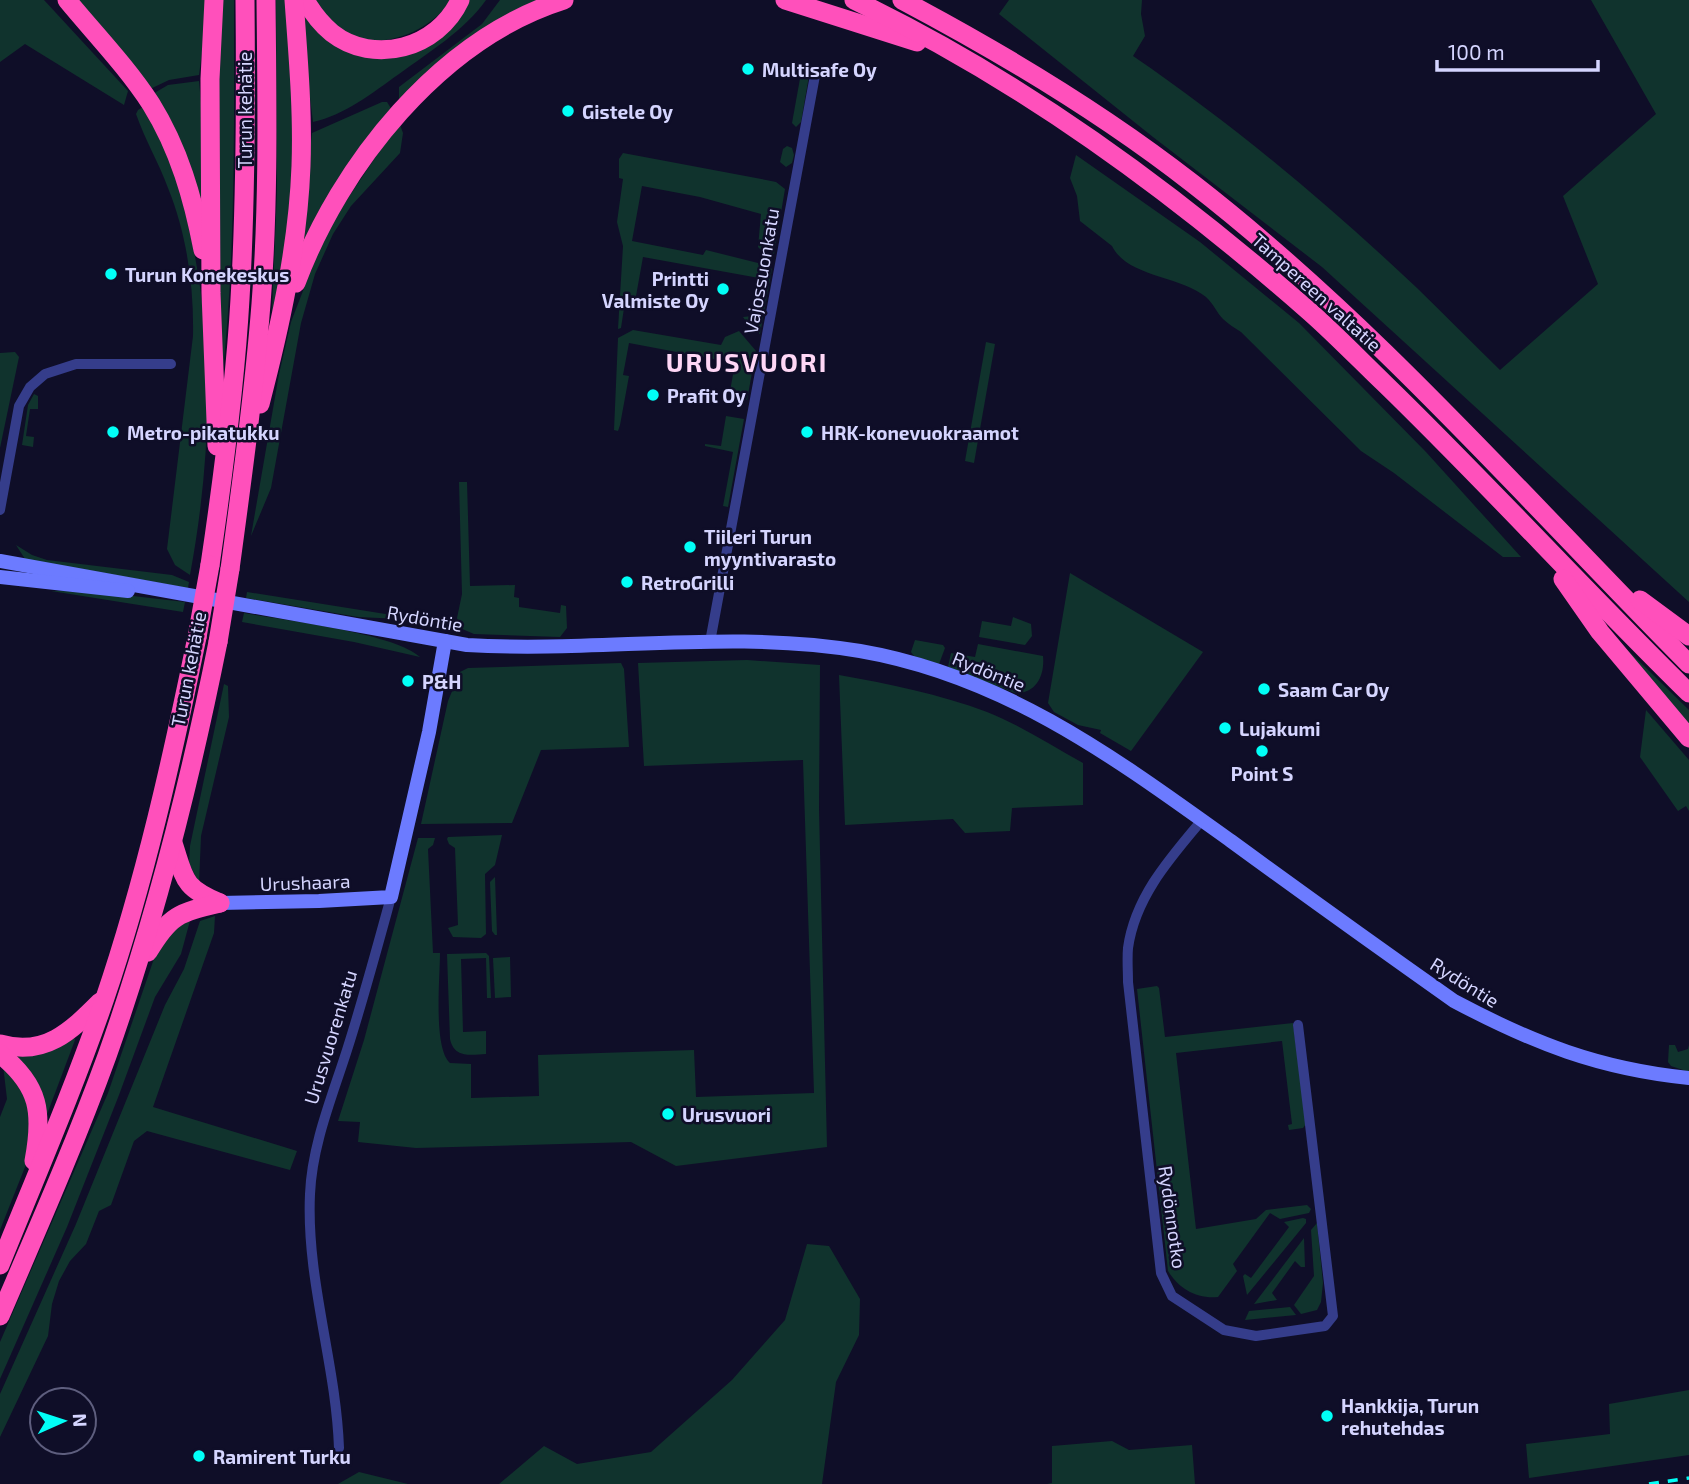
<svg xmlns="http://www.w3.org/2000/svg" width="1689" height="1484" font-family="'Exo 2',sans-serif">
<style>
.green{fill:#10332d}
.lines{fill:none;stroke-linecap:round;stroke-linejoin:round}
.street{stroke:#353d8b;stroke-width:10}
.secondary{stroke:#6c7bff;stroke-width:14}
.highway{stroke:#ff50bb;stroke-width:19}
.rail{stroke:#01fff7;stroke-width:3.5;stroke-dasharray:10 9;stroke-linecap:butt}
.highway-bridge{stroke:#ff50bb;stroke-width:19}
.poi-dot{fill:#01fff7;stroke:#0f0e28;stroke-width:2.5}
.labels{text-anchor:middle;dominant-baseline:central;stroke-width:5;stroke-linejoin:round;paint-order:stroke}
.poi-label{font-size:19px;font-weight:bold;fill:#d5d5ff;stroke:#0f0e28;text-anchor:start}
.street-label{font-size:19px;fill:#d5d5ff;stroke:#0f0e28}
.district-label{font-size:26px;font-weight:bold;letter-spacing:2px;fill:#ffd7f6;stroke:#0f0e28}
</style>
<rect width="100%" height="100%" fill="#0f0e28"/>
<g class="green">
<polygon points="0,0 44,0 128,91 124,105 25,44 0,62"/>
<polygon points="76,0 209,0 199,75 169,80 148,90"/>
<path d="M220,0H234C234,130 236,260 221,389L216,111Z"/>
<polygon points="276,0 287,0 294,69 293,192 271,333 277,192"/>
<path d="M298,0L385,57L467,0H486C464,31 429,52 399,74C372,93 345,115 313,122Z"/>
<path d="M314,0H451C430,33 374,55 340,29C330,22 322,9 314,0Z"/>
<polygon points="500,0 547,0 399,104 399,87 482,24"/>
<path d="M1009,0H1142L1141,14L1145,36L1133,56C1234,125 1328,204 1417,288C1445,315 1472,343 1500,370L1598,284L1563,196L1656,114L1591,0H1689V602L1322,267L1153,137L999,14Z"/>
<polygon points="803,62 810,70 801,122 796,127 792,123"/>
<polygon points="199,81 203,124 204,232 151,95 168,85"/>
<polygon points="382,102 387,102 392,110 299,259 312,133"/>
<path d="M143,107C152,124 163,141 171,159C179,176 181,197 186,216C216,333 212,456 190,575L175,565L167,549L193,336C194,287 187,235 168,188C159,163 145,140 136,114L138,110Z"/>
<polygon points="399,122 403,133 400,153 351,206 333,234 315,274 301,323 271,488 251,536 279,374 291,322 326,231"/>
<polygon points="787,146 792,148 794,155 792,163 786,167 780,162 783,149"/>
<polygon points="623,153 766,180 776,182 785,189 774,254 763,252 758,247 761,214 700,197 642,186 632,241 703,255 706,250 766,265 772,269 760,334 750,327 743,317 752,316 759,278 643,257 636,296 626,295 621,328 618,329 623,246 617,222 623,179 619,178 619,159"/>
<path d="M1076,155L1200,242L1299,323L1426,452L1521,557H1503L1394,473L1361,451L1241,332C1235,328 1228,324 1223,319C1217,313 1213,303 1206,297C1181,276 1127,277 1112,246L1080,221L1077,196L1070,178Z"/>
<polygon points="633,330 721,345 725,337 739,331 756,351 747,400 729,397 735,363 629,343 623,375 629,376 620,425 618,431 614,430 618,338"/>
<polygon points="986,342 995,344 974,463 965,461"/>
<polygon points="15,352 19,357 0,448 0,353"/>
<polygon points="34,394 38,396 38,409 30,409 26,436 34,437 33,447 22,445 28,405"/>
<polygon points="726,416 744,419 728,507 723,506 733,452 705,446 705,444 721,446"/>
<polygon points="459,482 467,482 470,586 515,585 514,597 519,598 519,607 560,613 561,605 566,606 567,628 560,637 474,634 460,628 457,618 462,594"/>
<polygon points="16,545 32,555 47,560 172,575 189,582 188,588 25,559"/>
<polygon points="1070,573 1203,652 1131,751 1100,733 1101,730 1078,725 1054,712 1048,703"/>
<polygon points="81,590 185,602 183,612 51,591"/>
<polygon points="247,592 398,616 400,619 358,617 246,598"/>
<path d="M244,613C283,620 394,633 420,657L354,642L242,622Z"/>
<polygon points="1013,617 1031,624 1032,636 1025,645 979,637 982,621 1011,626"/>
<polygon points="1606,629 1689,710 1689,731"/>
<polygon points="915,640 943,645 945,648 939,664 914,656 911,652"/>
<path d="M978,644L1043,656C1045,675 1036,694 1015,693L948,667L951,653L975,657Z"/>
<path d="M747,660L820,665L819,809L827,1147L676,1166L631,1142L416,1148L358,1142L360,1122L338,1121L364,1040L418,838H435L433,845L428,849L433,953H440C440,977 433,1048 450,1063L471,1064V1098L539,1096L538,1055L694,1050L696,1097L814,1093L803,760L644,766L638,663Z"/>
<polygon points="621,663 624,669 629,747 541,750 512,823 421,824 448,701 460,672 468,668"/>
<path d="M839,675C890,684 939,694 987,712C1020,725 1052,746 1083,763V805L1012,808L1010,831L965,833L953,819L845,825Z"/>
<polygon points="224,684 228,686 229,717 201,836 199,884 189,863 190,846"/>
<polygon points="1646,710 1689,760 1689,811 1686,806 1678,811 1640,757"/>
<polygon points="502,835 495,865 485,874 486,934 481,938 453,937 448,928 458,925 455,848 449,844 447,839 448,837"/>
<polygon points="495,877 497,935 495,935 492,931 490,882"/>
<polygon points="215,916 214,933 153,1107 297,1151 290,1170 147,1131 134,1141 111,1205 99,1211 86,1244 70,1261 59,1281 52,1304 48,1336 0,1437 0,1394 76,1224 165,1005 184,969 200,921"/>
<polygon points="191,917 181,954 155,997 119,1095 67,1227 0,1379 0,1342 108,1093 160,941"/>
<path d="M486,953L489,956L491,998H487L486,958L461,959L463,1032L486,1031V1054C470,1055 454,1058 450,1039L447,954Z"/>
<polygon points="510,957 511,997 495,998 493,958"/>
<path d="M1157,986L1159,988L1165,1037L1293,1023L1306,1124L1303,1128L1289,1130L1288,1125L1292,1124L1282,1041L1176,1053L1196,1229L1256,1219L1266,1210L1307,1205L1311,1209L1309,1213L1280,1219L1270,1213L1233,1264L1237,1271L1218,1297C1197,1299 1179,1289 1168,1271L1137,989Z"/>
<polygon points="74,1037 75,1040 46,1117 9,1053"/>
<polygon points="1669,1045 1675,1045 1678,1052 1688,1049 1689,1045 1689,1072 1671,1066 1668,1062"/>
<polygon points="3,1065 30,1101 29,1157 0,1230 0,1117 7,1099"/>
<polygon points="1303,1218 1306,1219 1306,1223 1247,1295 1243,1276 1245,1274 1251,1278 1289,1227 1284,1222"/>
<polygon points="1317,1223 1323,1283 1321,1302 1317,1310 1301,1314 1294,1305 1314,1276 1311,1230"/>
<polygon points="1304,1238 1305,1267 1301,1267 1295,1261 1272,1293 1277,1300 1254,1304"/>
<polygon points="807,1244 829,1246 860,1299 859,1335 836,1382 822,1484 499,1484 544,1446 577,1464 651,1452 732,1380 785,1320"/>
<polygon points="1290,1307 1296,1315 1245,1320 1249,1311"/>
<polygon points="1689,1390 1689,1455 1529,1478 1526,1444 1610,1434 1609,1404"/>
<polygon points="1112,1441 1129,1450 1192,1445 1195,1484 1047,1484 1052,1483 1052,1446"/>
<polygon points="359,1472 408,1484 338,1484"/>
</g>
<g class="lines">
<g class="street">
<polyline points="0,510 19,406 30,387 45,374 76,364 171,364"/>
<polyline points="710,642 816,70"/>
<path d="M1202,820C1170,858 1135,897 1128,948C1127,959 1128,971 1128,982L1161,1273L1172,1296L1224,1330L1256,1336L1325,1326L1333,1316L1298,1025"/>
<path d="M339,1448C336,1363 306,1280 310,1194C312,1145 332,1097 347,1050C363,1000 377,948 391,897"/>
</g>
<g class="secondary">
<path d="M0,561L467,645C597,653 730,629 860,651C1005,676 1115,758 1231,841C1305,895 1379,948 1454,1001C1533,1043 1599,1069 1689,1078"/>
<polyline points="0,577 128,591"/>
<polyline points="220,903 319,901 391,897 429,732 445,641"/>
</g>
<g class="highway">
<path d="M67,0C95,34 127,67 151,104C179,149 193,198 203,250"/>
<polyline points="214,0 210,79 211,293 217,446"/>
<path d="M305,0C312,12 321,24 332,33C374,66 438,48 460,0"/>
<polyline points="785,0 917,42"/>
<path d="M854,0C1021,80 1171,190 1310,312C1336,335 1360,360 1385,384C1489,485 1586,592 1689,693"/>
<path d="M902,0C1004,54 1101,112 1192,183C1374,324 1527,501 1689,664"/>
<path d="M296,283C340,165 440,39 564,0"/>
<path d="M260,404C280,327 298,247 301,166C303,111 298,55 294,0"/>
<path d="M210,565C223,477 235,388 240,299C246,199 246,100 245,0"/>
<path d="M230,569C242,481 254,392 261,304C269,203 267,101 266,0"/>
<polyline points="1563,579 1600,632 1689,738"/>
<polyline points="1640,600 1689,636"/>
<path d="M173,843C185,879 182,887 220,903"/>
<path d="M148,952C170,915 178,913 220,903"/>
<path d="M0,1044C45,1057 71,1031 100,1002"/>
<path d="M0,1054C40,1086 43,1113 34,1161"/>
<path d="M0,1265C36,1176 74,1088 105,998C145,880 172,759 197,637"/>
<path d="M0,1316C37,1230 75,1144 107,1056C155,921 190,782 218,642"/>
</g>
<polyline class="rail" points="1649,1484 1689,1478"/>
<g class="highway-bridge">
<polyline points="197,637 210,565"/>
<polyline points="218,642 230,569"/>
</g>
</g>
<g class="poi-dot">
<circle cx="748" cy="69" r="7"/>
<circle cx="568" cy="111" r="7"/>
<circle cx="111" cy="274" r="7"/>
<circle cx="723" cy="289" r="7"/>
<circle cx="653" cy="395" r="7"/>
<circle cx="113" cy="432" r="7"/>
<circle cx="807" cy="432" r="7"/>
<circle cx="690" cy="547" r="7"/>
<circle cx="627" cy="582" r="7"/>
<circle cx="408" cy="681" r="7"/>
<circle cx="1264" cy="689" r="7"/>
<circle cx="1225" cy="728" r="7"/>
<circle cx="1262" cy="751" r="7"/>
<circle cx="668" cy="1114" r="7"/>
<circle cx="1327" cy="1416" r="7"/>
<circle cx="199" cy="1456" r="7"/>
</g>
<g class="labels">
<g class="poi-label">
<text x="762" y="69">Multisafe Oy</text>
<text x="582" y="111">Gistele Oy</text>
<text x="125" y="274">Turun Konekeskus</text>
<text x="709" y="278" text-anchor="end">Printti<tspan x="709" dy="22">Valmiste Oy</tspan></text>
<text x="667" y="395">Prafit Oy</text>
<text x="127" y="432">Metro-pikatukku</text>
<text x="821" y="432">HRK-konevuokraamot</text>
<text x="704" y="536">Tiileri Turun<tspan x="704" dy="22">myyntivarasto</tspan></text>
<text x="641" y="582">RetroGrilli</text>
<text x="422" y="681">P&amp;H</text>
<text x="1278" y="689">Saam Car Oy</text>
<text x="1239" y="728">Lujakumi</text>
<text x="1262" y="773" text-anchor="middle">Point S</text>
<text x="682" y="1114">Urusvuori</text>
<text x="1341" y="1405">Hankkija, Turun<tspan x="1341" dy="22">rehutehdas</tspan></text>
<text x="213" y="1456">Ramirent Turku</text>
</g>
<g class="street-label">
<text transform="translate(244 110) rotate(-90)">Turun kehätie</text>
<text transform="translate(761 271) rotate(-80)">Vajossuonkatu</text>
<text transform="translate(1317 292) rotate(42)">Tampereen valtatie</text>
<text transform="translate(425 618) rotate(10)">Rydöntie</text>
<text transform="translate(188 669) rotate(-79)">Turun kehätie</text>
<text transform="translate(989 671) rotate(22)">Rydöntie</text>
<text transform="translate(305 882) rotate(-2)">Urushaara</text>
<text transform="translate(1465 982) rotate(32)">Rydöntie</text>
<text transform="translate(330 1037) rotate(-73)">Urusvuorenkatu</text>
<text transform="translate(1173 1217) rotate(82)">Rydönnotko</text>
</g>
<g class="district-label">
<text x="747" y="361">URUSVUORI</text>
</g>
</g>
<g transform="translate(63 1421) rotate(87)"><circle r="33" fill="#0f0e28" stroke="#5e5e7e" stroke-width="2"/>
<path d="M0-5L12 26L0 18L-12 26Z" fill="#01fff7"/>
<text y="-10" font-size="19" font-weight="bold" text-anchor="middle" fill="#d5d5ff">N</text>
</g>
<path d="M1437 60v10h161v-10" fill="none" stroke="#d5d5ff" stroke-width="3.5"/>
<text x="1448" y="60" font-size="21" fill="#d5d5ff" stroke="#0f0e28" stroke-width="5" paint-order="stroke">100 m</text>
</svg>
